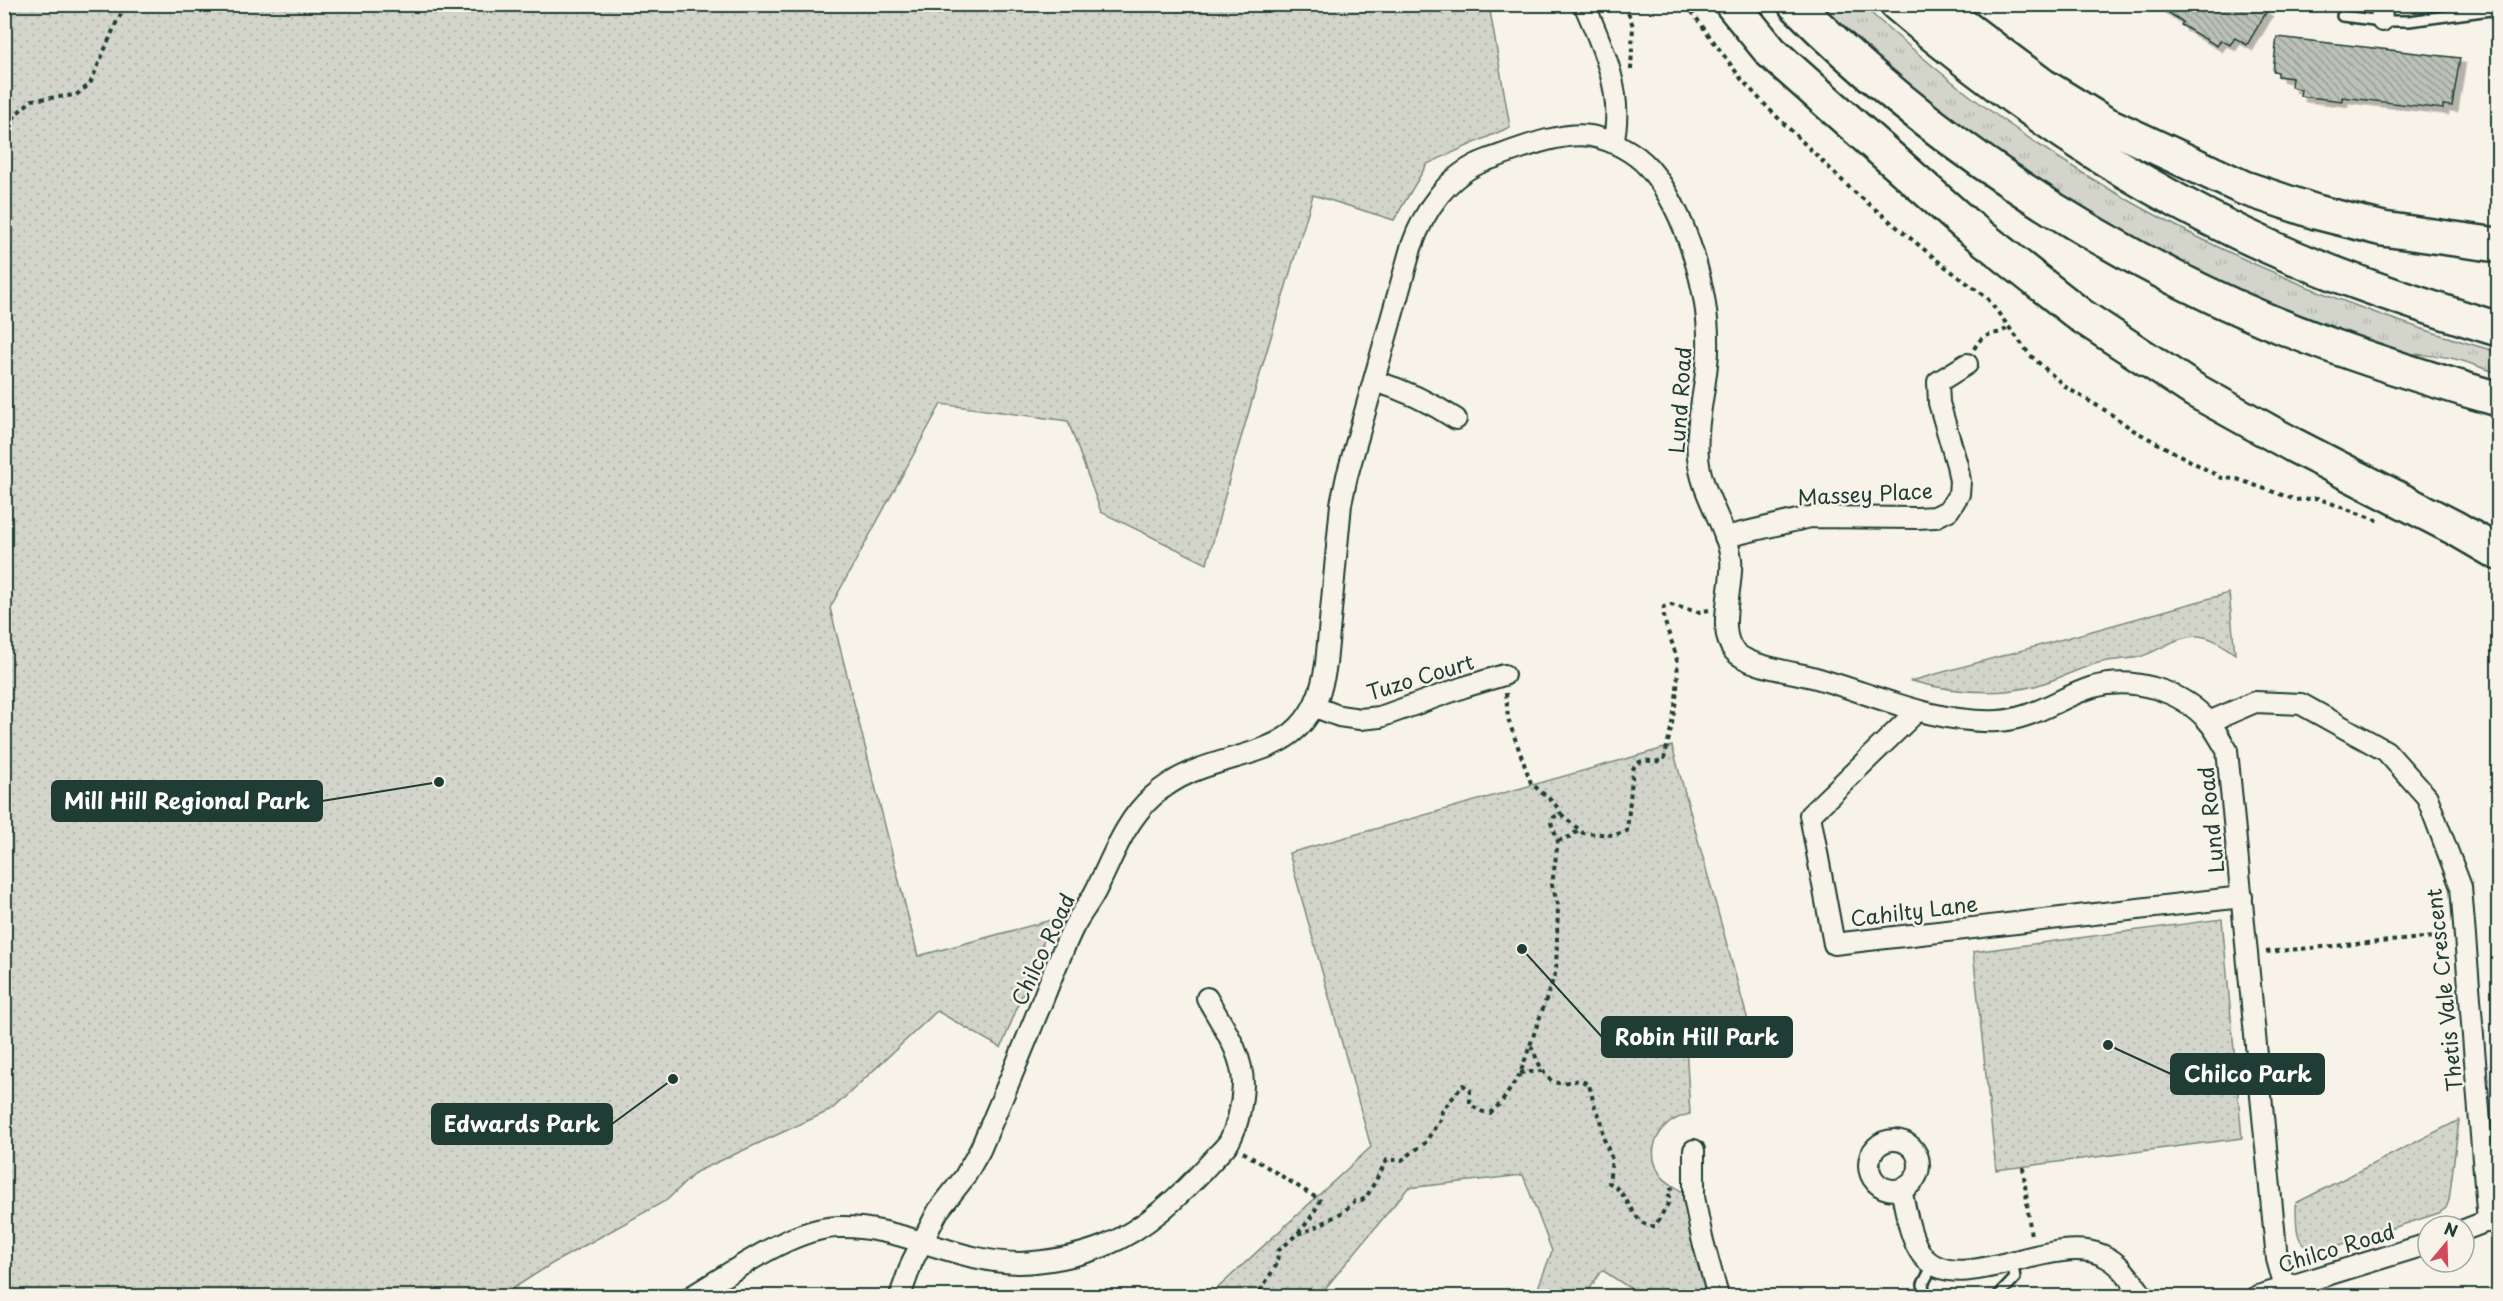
<svg xmlns="http://www.w3.org/2000/svg" width="2503" height="1301" font-family="'Playpen Sans',sans-serif">
<style>
.grass{fill:url(#grass-tufts);stroke:#79897f;stroke-width:1.5}
.park{fill:url(#park-dots);stroke:#79897f;stroke-width:1.5}
.building{fill:url(#building-back-hatch);stroke:#1f3d34;stroke-width:1.5;filter:url(#shadow)}
.lines{fill:none;stroke-linecap:round;stroke-linejoin:round}
.service-casing{stroke:#1f3d34;stroke-width:14}
.minor-casing{stroke:#1f3d34;stroke-width:24}
.motorway-casing{stroke:#1f3d34;stroke-width:38}
.path{stroke:#1f3d34;stroke-width:4;stroke-dasharray:4.5 4.5;stroke-linecap:butt}
.service{stroke:#f7f3e8;stroke-width:9}
.minor{stroke:#f7f3e8;stroke-width:20}
.motorway{stroke:#f7f3e8;stroke-width:33}
.labels{text-anchor:middle;dominant-baseline:central;stroke-width:5;stroke-linejoin:round;paint-order:stroke}
.street-label{font-size:21px;fill:#1f3d34;stroke:#f7f3e8}
.leader{fill:none;stroke:#1f3d34;stroke-width:2}
.callout-dot{fill:#1f3d34;stroke:#f7f3e8;stroke-width:2}
.callout{fill:#1f3d34;stroke:#1f3d34;stroke-width:2}
.callout-label{font-size:22px;text-anchor:middle;font-weight:bold;fill:#fff}
</style>
<defs>
<pattern id="grass-tufts" width="24" height="20" patternUnits="userSpaceOnUse" patternTransform="scale(1.5)"><rect width="24" height="20" fill="#d3d5ca"/><path d="M3 7l-1-3M5 7V3M7 7l1-3M15 17l-1-3M17 17v-4M19 17l1-3" fill="none" stroke="#b5b8ae"/></pattern>
<pattern id="park-dots" width="8" height="8" patternUnits="userSpaceOnUse" patternTransform="scale(1.5)"><rect width="8" height="8" fill="#d3d5ca"/><path d="M2 2h.1M6 6h.1" fill="none" stroke="#b5b8ae" stroke-width="1.8" stroke-linecap="round"/></pattern>
<pattern id="building-back-hatch" width="6" height="6" patternUnits="userSpaceOnUse" patternTransform="scale(1.5)"><rect width="6" height="6" fill="#bbc1b6"/><path d="M-1 5l2 2M0 0l6 6M5-1l2 2" fill="none" stroke="#979e95"/></pattern>
<filter id="shadow"><feDropShadow dx="5.5" dy="5.5" stdDeviation="0" flood-color="#0004"/></filter>
</defs>
<rect width="100%" height="100%" fill="#f7f3e8"/>
<filter id="ink" filterUnits="userSpaceOnUse"><feTurbulence type="fractalNoise" baseFrequency=".0167" numOctaves="2"/><feDisplacementMap in="SourceGraphic" scale="12" xChannelSelector="R" yChannelSelector="G"/><feConvolveMatrix kernelMatrix="1 2 1 2 8 2 1 2 1" color-interpolation-filters="sRGB"/></filter>
<g filter="url(#ink)">
<path class="grass" d="M1819,5H1862C1898,37 1935,69 1973,98C2130,217 2310,299 2498,352V373C2483,369 2467,361 2451,358C2430,354 2408,356 2388,349C2175,279 1982,159 1819,5Z"/>
<g class="park">
<polygon points="5,4 1489,5 1510,127 1427,164 1394,220 1313,195 1233,465 1207,564 1101,512 1068,421 941,404 830,608 918,956 1055,919 1047,933 1001,1048 937,1011 831,1110 696,1172 667,1200 553,1263 501,1296 5,1296"/>
<path d="M2229,593L2235,654C2223,646 2213,637 2199,636C2176,635 2159,652 2139,657C2125,660 2111,659 2098,663C2078,669 2058,679 2038,685C1996,697 1952,692 1911,681Z"/>
<path d="M1672,746L1758,1057L1686,1045L1690,1114C1662,1120 1643,1147 1660,1174C1666,1184 1678,1186 1685,1195L1688,1220L1708,1292L1701,1296H1642L1602,1270L1585,1296H1535L1552,1251L1523,1175L1408,1188L1319,1296H1209L1371,1147L1289,853Z"/>
<polygon points="2222,919 2242,1138 1996,1170 1973,952"/>
<path d="M2459,1120L2449,1200L2446,1208L2439,1213L2321,1251C2292,1248 2297,1225 2296,1203Z"/>
</g>
<g class="building">
<polygon points="2155,4 2255,4 2267,11 2247,45 2235,38 2230,45 2221,40 2217,46 2181,25 2183,22"/>
<polygon points="2277,37 2460,58 2452,106 2443,105 2443,109 2342,97 2342,101 2300,96 2301,89 2291,87 2292,78 2278,76 2278,72 2273,71"/>
</g>
<g class="lines">
<defs>
<g id="service">
<polyline points="2342,16 2382,21 2409,21 2498,9"/>
<polyline points="1925,1296 1923,1284 1933,1265"/>
<polyline points="1998,1296 2015,1278 2012,1260"/>
</g>
<g id="minor">
<path d="M1584,4C1603,47 1625,96 1613,142"/>
<polyline points="2381,4 2382,21"/>
<path d="M1374,381C1405,390 1430,402 1456,419"/>
<polyline points="1725,537 1810,517 1917,518 1935,517 1949,510 1959,494 1960,481 1957,465 1939,403 1938,382 1967,364"/>
<polyline points="1315,707 1339,716 1360,719 1380,717 1464,687 1504,675"/>
<polyline points="1917,711 1810,815 1834,944 2242,897"/>
<polyline points="2209,722 2255,702 2301,704 2386,751 2427,797 2461,887 2488,1222"/>
<circle cx="1894" cy="1165" r="25"/>
<polyline points="1694,1150 1694,1197 1702,1238 1718,1296"/>
<path d="M1901,1189C1906,1210 1909,1237 1922,1255C1957,1300 2051,1232 2102,1255C2121,1263 2131,1280 2143,1296"/>
<polyline points="2464,1230 2498,1217"/>
<path d="M692,1296C731,1273 792,1228 838,1227C901,1225 957,1263 1020,1263C1047,1262 1079,1256 1104,1246C1146,1229 1181,1195 1211,1162C1216,1156 1224,1149 1229,1142C1238,1125 1242,1104 1243,1085C1243,1053 1222,1025 1207,998"/>
<path d="M900,1296L912,1262L938,1211L964,1178L980,1150C999,1106 1018,1061 1036,1016C1048,987 1059,957 1073,928C1079,916 1088,905 1094,894C1112,860 1123,823 1152,797C1217,737 1310,778 1326,664L1341,504L1347,476L1411,248C1424,210 1448,174 1487,160C1516,150 1560,131 1591,136C1612,140 1635,152 1649,168C1686,211 1710,294 1708,350C1707,386 1695,422 1698,457C1701,494 1726,523 1731,559C1734,585 1716,630 1734,651C1748,667 1795,672 1816,678C1876,695 1935,724 1998,721C2034,719 2060,697 2093,687C2133,676 2181,690 2209,722C2216,730 2221,741 2227,750L2277,1259L2285,1288"/>
<polyline points="2258,1296 2428,1244"/>
</g>
<g id="motorway">
<polyline points="1732,4 1771,52 1870,140 1965,224 2080,315 2194,390 2293,445 2455,528 2498,553"/>
<path d="M1795,4C1925,135 2093,247 2263,319C2339,351 2418,376 2498,399"/>
<path d="M1897,4C2010,102 2135,187 2272,248C2346,281 2422,306 2498,329"/>
<polyline points="1934,4 2042,85 2104,123 2244,188 2316,212 2383,229 2498,245"/>
</g>
</defs>
<use href="#service" class="service-casing"/>
<use href="#minor" class="minor-casing"/>
<use href="#motorway" class="motorway-casing"/>
<g class="path">
<polyline points="1625,4 1633,26 1631,70"/>
<polyline points="1686,4 1742,80 1769,109 1852,190 1943,265 1987,298 2030,355 2067,388 2108,412 2133,430 2222,478 2237,479 2296,500 2317,498 2379,521"/>
<polyline points="4,135 16,114 32,100 76,95 90,84 117,21 127,4"/>
<path d="M1974,349C1985,328 1994,339 2009,327"/>
<polyline points="1506,693 1508,719 1531,783 1555,804 1561,814"/>
<polyline points="1558,841 1572,836 1578,830"/>
<polyline points="2266,952 2446,936"/>
<path d="M1531,1046C1537,1058 1545,1086 1563,1083C1574,1081 1579,1078 1589,1085L1595,1107L1601,1119L1604,1139L1612,1159L1609,1183C1629,1191 1633,1229 1655,1226L1669,1202V1190L1674,1187"/>
<polyline points="1520,1073 1542,1071"/>
<path d="M1243,1152L1320,1200C1311,1222 1296,1236 1278,1251L1277,1264L1257,1296"/>
<polyline points="2023,1167 2031,1237"/>
<path d="M1298,1234L1314,1228L1343,1212L1355,1201L1362,1200L1367,1196L1387,1160H1402L1425,1143L1441,1118L1442,1111L1463,1085L1470,1090V1103C1476,1110 1481,1112 1490,1113L1501,1103L1520,1074L1556,971L1558,905L1552,885L1558,841L1551,823L1554,817L1561,814L1583,833L1614,835L1627,831L1633,769C1640,755 1653,764 1664,760C1671,728 1680,694 1677,661C1675,645 1661,621 1664,607L1671,605L1698,612L1709,610"/>
</g>
<use href="#service" class="service"/>
<use href="#minor" class="minor"/>
<use href="#motorway" class="motorway"/>
</g>
</g>
<g class="labels">
<g class="street-label">
<text transform="translate(1679 400) rotate(-86)">Lund Road</text>
<text transform="translate(1865 493) rotate(-3)">Massey Place</text>
<text transform="translate(1420 676) rotate(-17)">Tuzo Court</text>
<text transform="translate(2210 820) rotate(-96)">Lund Road</text>
<text transform="translate(1914 910) rotate(-7)">Cahilty Lane</text>
<text transform="translate(1042 949) rotate(-65)">Chilco Road</text>
<text transform="translate(2443 990) rotate(-96)">Thetis Vale Crescent</text>
<text transform="translate(2336 1247) rotate(-17)">Chilco Road</text>
</g>
</g>
<path class="leader" d="M439 782L322 801M1522 949L1602 1037M2108 1045L2171 1074M673 1079L612 1124"/>
<g class="callout-dot">
<circle cx="439" cy="782" r="6"/>
<circle cx="1522" cy="949" r="6"/>
<circle cx="2108" cy="1045" r="6"/>
<circle cx="673" cy="1079" r="6"/>
</g>
<g class="callout">
<rect x="52" y="781" width="270" height="40" rx="6"/>
<rect x="1602" y="1017" width="190" height="40" rx="6"/>
<rect x="2171" y="1054" width="153" height="40" rx="6"/>
<rect x="432" y="1104" width="180" height="40" rx="6"/>
</g>
<g class="callout-label">
<text x="187" y="809">Mill Hill Regional Park</text>
<text x="1697" y="1045">Robin Hill Park</text>
<text x="2248" y="1082">Chilco Park</text>
<text x="522" y="1132">Edwards Park</text>
</g>
<rect width="2503" height="1301" fill="none" stroke="#f7f3e8" stroke-width="24"/>
<rect x="12" y="12" width="2479" height="1277" fill="none" stroke="#1f3d34" stroke-width="2" filter="url(#ink)"/>
<g transform="translate(2446 1244) rotate(19)"><circle r="28" fill="#f7f3e8" stroke="#a1aaa0" stroke-width="1.5"/>
<path d="M0-4.5L10 22L0 15L-10 22Z" fill="#d1495b"/>
<text y="-9" font-size="16" font-weight="bold" text-anchor="middle" fill="#1f3d34">N</text>
</g>
</svg>
